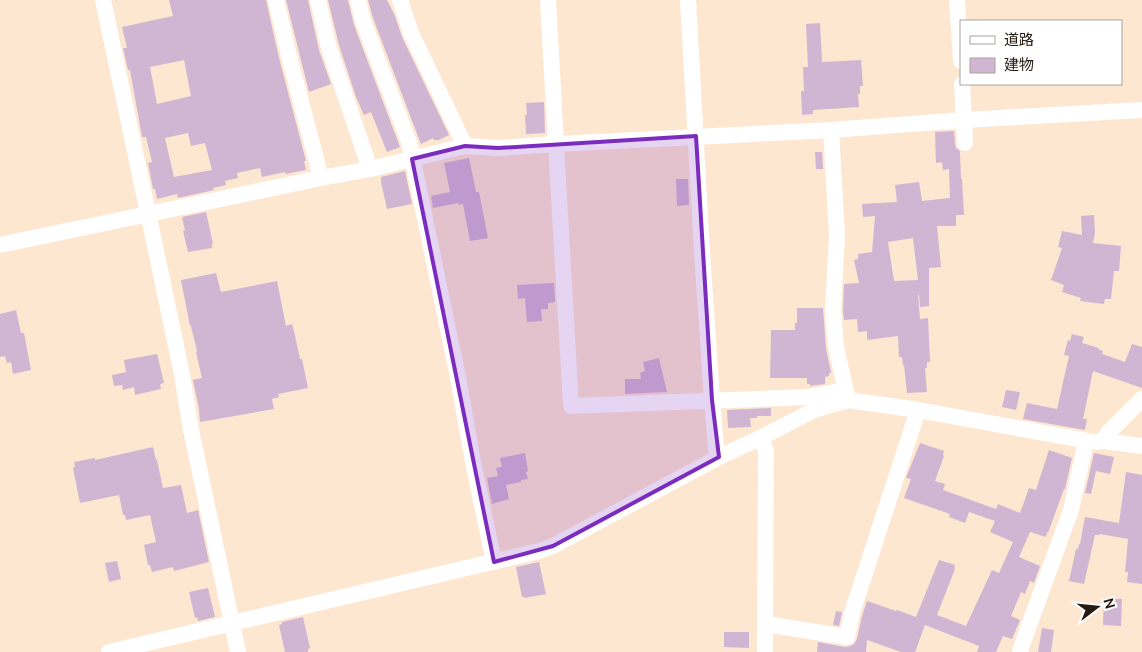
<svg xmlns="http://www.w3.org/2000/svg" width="1142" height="652" font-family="Ubuntu,'Noto Sans JP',sans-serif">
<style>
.building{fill:#d0b6d2;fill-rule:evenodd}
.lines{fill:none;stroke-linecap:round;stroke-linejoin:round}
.minor{stroke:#fff;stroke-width:16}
.marked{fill:#7b2cbf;fill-opacity:0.2;stroke:#7b2cbf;stroke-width:4;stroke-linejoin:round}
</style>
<rect width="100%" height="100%" fill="#fde7d1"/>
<g class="building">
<path d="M169,0H266L279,58L306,161H304L306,170L285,174V172L262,177L260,168L237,173L238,178L225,181L226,185L213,188L214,190L178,198L177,194L157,199L155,189H153L148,163L152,162L146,137H142L130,70H128L123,48H127L122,27L173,16ZM184,60L191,96L157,104L150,67ZM188,133L191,146L205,143L212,170L174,177L165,138Z"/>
<polygon points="286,0 308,0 319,50 331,84 309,92"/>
<polygon points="328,0 348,0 354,25 400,147 387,152 371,112 364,115 356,97 339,45"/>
<polygon points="368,0 387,0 395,16 402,37 449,135 439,140 434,140 433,138 421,144 419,139 373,18"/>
<polygon points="820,23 822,62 861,60 863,86 860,86 860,94 858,94 859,107 813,110 813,114 802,115 801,91 804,91 803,67 808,67 806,24"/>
<polygon points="544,102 545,133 526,134 525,115 527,115 526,103"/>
<path d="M954,131L955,144L956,148L960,151L961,179H962L964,215H956V226H937L941,267L929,268V306L920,307L919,295H918L920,319L928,318L930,362H927V368H925L927,392L907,393L904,365L903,366L902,357H899L898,336L867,340V331L858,332L857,319L844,320L843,310L844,284L859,283L854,260L858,259V254L872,252L875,216L863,217L862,204L897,202L895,185L919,182L922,201L950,198L949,169L943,170L942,162L936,163L935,132ZM913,238L918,280L894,281L888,242Z"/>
<polygon points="815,152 822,152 823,169 816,169"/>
<polygon points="469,158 476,192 479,192 488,238 470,241 463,204 459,205 458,203 433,208 431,196 450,192 444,163"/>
<polygon points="405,171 412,204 387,209 381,182 381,177"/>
<polygon points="676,179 688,179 689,205 677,206"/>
<polygon points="206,212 213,244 212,244 212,248 188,252 183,231 185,231 182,217"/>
<polygon points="1094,215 1095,233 1093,243 1121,246 1119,271 1114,271 1111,299 1105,299 1104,304 1080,301 1081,298 1062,292 1064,285 1051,280 1062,248 1058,247 1062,231 1082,235 1081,216"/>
<polygon points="216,273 221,292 277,281 286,326 292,324 294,331 300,359 302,359 308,388 278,394 279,397 272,399 274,409 200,422 199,409 193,380 202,378 196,352 197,351 191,326 190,326 181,280"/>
<polygon points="554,283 555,302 548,303 548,309 541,309 542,321 527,322 525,298 518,299 517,285"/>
<polygon points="797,308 823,308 826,349 831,372 831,373 829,373 829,376 825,377 825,384 810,386 810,384 807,384 807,378 770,378 771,330 795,330 795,323 797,323"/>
<polygon points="16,310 21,333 24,333 31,370 13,374 11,362 7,363 5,356 0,357 0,314"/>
<polygon points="1072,334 1084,337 1082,343 1099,348 1098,349 1103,351 1102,354 1125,362 1132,344 1142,347 1142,388 1093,371 1083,419 1087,419 1085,430 1023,419 1027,403 1057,409 1069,356 1064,355 1068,340 1070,341"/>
<polygon points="157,354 164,383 160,384 161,389 135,395 134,387 123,390 122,385 114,386 112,375 126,372 124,360"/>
<polygon points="659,358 667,392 625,394 625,379 641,379 640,373 645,371 643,362"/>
<polygon points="1006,390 1020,392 1016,410 1002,407"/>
<polygon points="771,408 771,416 757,416 757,418 750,418 751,427 728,428 727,410"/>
<polygon points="920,443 944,451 943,455 944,456 935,481 945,484 943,490 996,509 998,504 1020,513 1029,488 1036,490 1049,450 1072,458 1065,489 1064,489 1048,533 1047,532 1046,537 1030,532 1019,557 1040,566 1034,583 1030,581 1025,594 1021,592 1011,616 1020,620 1012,639 1003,636 996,652 977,652 979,646 925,625 915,652 901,652 867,640 866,652 817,652 818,642 845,647 850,646 854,644 857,639 862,616 867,601 896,611 897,610 916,617 939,560 955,565 954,569 955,569 937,615 966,626 992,570 999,573 1013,542 990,532 995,521 969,512 965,523 949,517 950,514 904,498 911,479 906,478"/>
<polygon points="153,447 156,460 157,460 163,488 181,485 187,513 198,510 209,562 174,571 173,567 152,572 150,565 148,565 144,545 156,542 150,515 126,520 125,515 123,515 119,495 80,503 73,468 75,467 74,462 95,458 95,460"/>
<polygon points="525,453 528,471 526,472 528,479 521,480 521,482 506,485 509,499 492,504 487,478 498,476 496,468 502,467 500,458"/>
<polygon points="1094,453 1114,457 1110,474 1096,471 1091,494 1085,493"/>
<polygon points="1126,472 1142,475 1142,584 1127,582 1128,572 1125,572 1128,539 1100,534 1099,535 1095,535 1084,584 1069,581 1076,549 1078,549 1079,544 1080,544 1085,517 1119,523"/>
<polygon points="117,561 121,579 109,582 105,563"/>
<polygon points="539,562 546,594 525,598 525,597 522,597 516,567"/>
<polygon points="208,588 215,617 198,621 197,617 195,618 189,592"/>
<polygon points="1104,598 1122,599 1121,626 1103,625"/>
<polygon points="836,611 842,612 839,626 833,625"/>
<polygon points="303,617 310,648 308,649 308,652 285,652 279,625 282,624 282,622"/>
<polygon points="1042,628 1054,630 1051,652 1038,652"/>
<polygon points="724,632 749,632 749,648 724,647"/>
</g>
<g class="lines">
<g class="minor">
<polyline points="103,0 182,374 191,430 238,652"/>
<polyline points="276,0 289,56 321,178"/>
<polyline points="318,0 329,48 370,169"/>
<polyline points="358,0 363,21 409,142 458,377 473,462 494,562"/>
<polyline points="400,0 411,33 465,146"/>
<polyline points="548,0 556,144 571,406 807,397 846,390"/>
<polyline points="688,0 702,252 712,400 716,448 719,457 760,438 814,410 848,400 918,410 1094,442 1104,441 1142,446"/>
<polyline points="957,0 961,61"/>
<polyline points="962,84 965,143"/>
<polyline points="831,130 837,236 833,310 836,347 848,400"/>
<polyline points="0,245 321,178 370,169 465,146 498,148 556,144 831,130 964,120 1142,110"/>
<polyline points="760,438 766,450 765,652"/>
<polyline points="1104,441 1108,433 1142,399"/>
<polyline points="766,624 847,637 852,613 918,410"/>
<polyline points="109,652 539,551 553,546 719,457"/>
<polyline points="1020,652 1023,642 1071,510 1086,441"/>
</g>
</g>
<path class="marked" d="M696,136L712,400L719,457L553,546L494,562L412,159L465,146L498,148Z"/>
<rect x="960" y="20" width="162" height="65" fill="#ffffff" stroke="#a8a4a0"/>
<rect x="970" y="36" width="25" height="8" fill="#ffffff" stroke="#a8a4a0"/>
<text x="1004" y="45" font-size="15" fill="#251b11">道路</text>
<rect x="970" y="58" width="25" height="15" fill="#d0b6d2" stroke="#a8a4a0"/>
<text x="1004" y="70" font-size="15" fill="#251b11">建物</text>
<g transform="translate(1097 607) rotate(74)" stroke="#ffffff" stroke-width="4" paint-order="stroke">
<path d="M0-4L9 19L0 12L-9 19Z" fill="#251b11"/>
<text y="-8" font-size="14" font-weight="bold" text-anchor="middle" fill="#251b11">N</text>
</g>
</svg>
